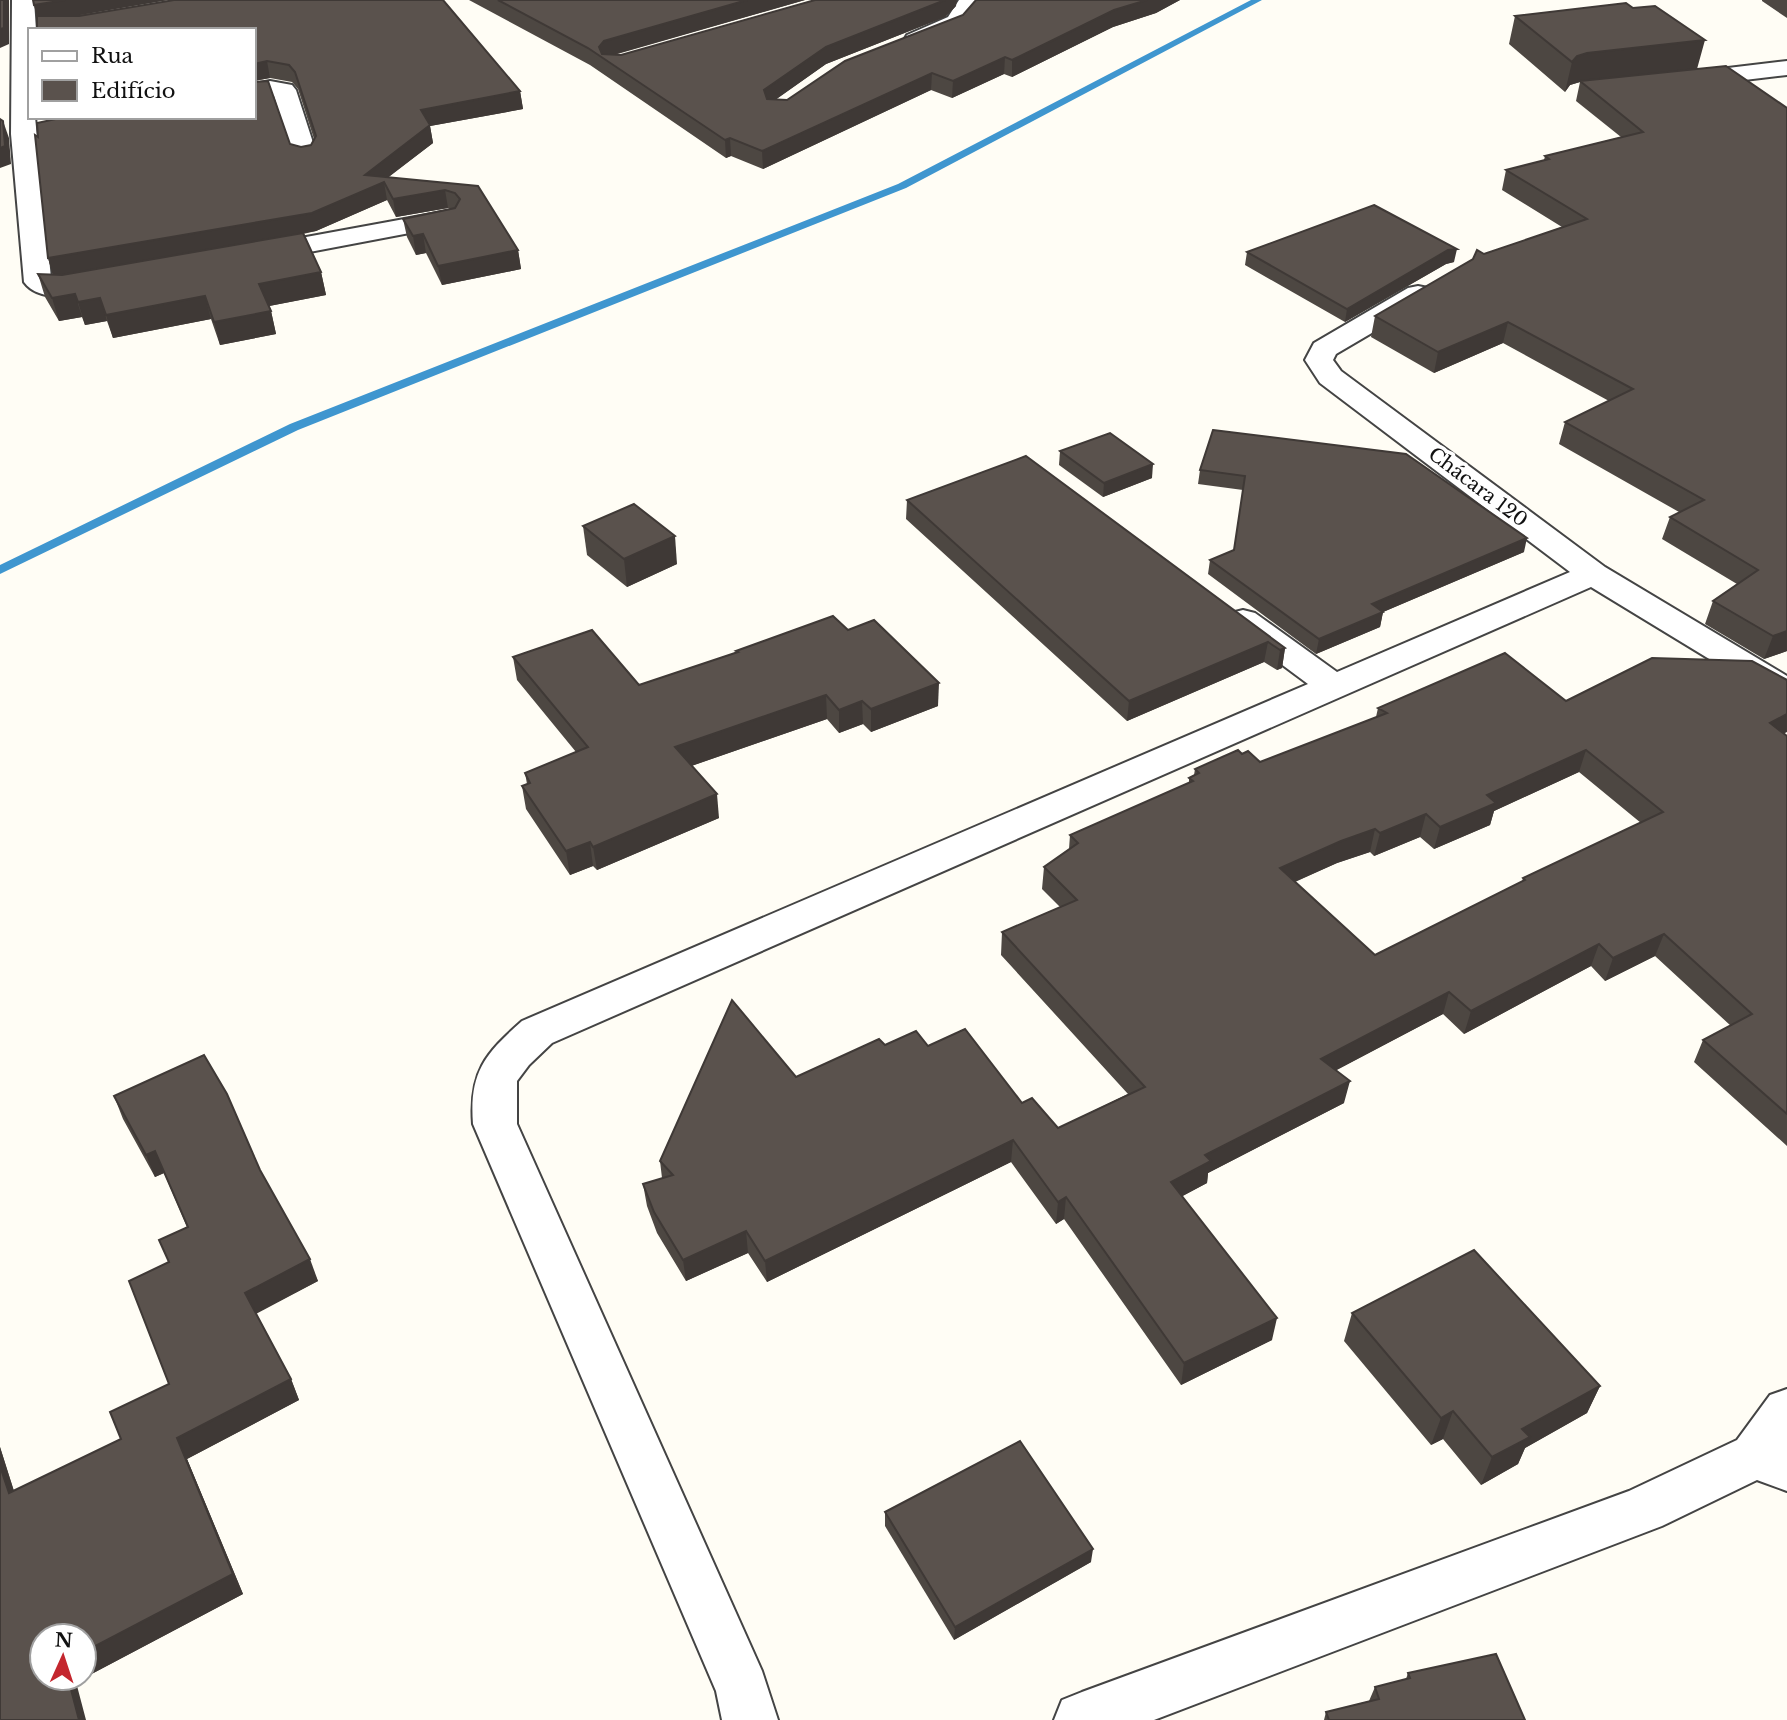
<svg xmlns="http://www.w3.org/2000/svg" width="1787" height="1720" font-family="'Libre Baskerville',serif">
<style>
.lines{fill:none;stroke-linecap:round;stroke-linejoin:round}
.stream{fill:#3f96cf;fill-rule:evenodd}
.street-casing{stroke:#444;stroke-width:4}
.street{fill:#fff;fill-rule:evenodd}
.wall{fill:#4d4742;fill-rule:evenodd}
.shaded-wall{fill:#3f3936}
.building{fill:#5a524d;stroke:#3f3936;stroke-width:2;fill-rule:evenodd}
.labels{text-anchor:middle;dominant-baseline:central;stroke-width:7;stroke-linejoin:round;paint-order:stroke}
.street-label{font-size:19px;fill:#111;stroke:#fff}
</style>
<rect width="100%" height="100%" fill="#fffdf5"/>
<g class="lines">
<polygon class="stream" points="1251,0 1262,0 906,188 298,430 0,574 0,565 290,424 898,184"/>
<defs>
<g id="street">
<path d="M12,0H34L36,30H30V117H35L51,278L91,276L101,278L105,284L101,290C78,295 40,304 24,282L11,134Z"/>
<path d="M959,0H981C971,24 934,51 907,45L904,40L907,35L948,17Z"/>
<polygon points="1787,61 1787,75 1686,87 1678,85 1674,80 1678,75 1686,73"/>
<polygon points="270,81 292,85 296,90 317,155 314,160 305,162 296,160 293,155 274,96 254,98 254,84"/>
<polygon points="448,211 457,214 461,219 457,224 257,262 248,260 244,254 248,248 257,246"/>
<path d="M1418,286L1428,288L1432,294L1428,300L1336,354L1333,360L1341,371L1605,567L1787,676V702L1775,699L1591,587L552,1043L529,1065L517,1081V1124L762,1671L778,1720H722L716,1691L473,1124C469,1072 485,1054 522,1021L1308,684L1231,627L1226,620L1231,613L1243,610L1255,613L1337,672L1570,572L1320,383L1305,360L1314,343L1408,288Z"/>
<polygon points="1787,1389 1787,1491 1757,1480 1662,1526 1154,1720 1054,1720 1062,1700 1082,1692 1629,1491 1737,1440 1770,1395"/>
</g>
</defs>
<use href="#street" class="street-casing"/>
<use href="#street" class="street"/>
</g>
<g class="wall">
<polygon points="33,0 168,0 74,16 174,0 443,0 520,91 523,109 430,126 433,143 388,177 478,186 518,250 521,269 442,285 426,253 416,255 407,237 403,219 450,209 448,208 396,217 387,200 316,231 303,234 321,272 326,295 269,306 271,311 276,334 220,345 211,319 113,338 107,321 85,325 82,317 59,321 45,297 38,274 53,275 48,258 35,135 38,137 37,123 65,117 254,117 254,82 268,81 290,144 301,147 311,145 314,139 298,89 292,82 270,78 254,81 254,30 37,30 37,17"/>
<polygon points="469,0 805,0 614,55 621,55 956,6 945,17 826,64 776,99 787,100 963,15 976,0 1180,0 1156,13 1113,27 1012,77 1004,74 952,98 931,90 763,169 731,156 726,158 590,65"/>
<polygon points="1762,0 1787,0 1787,18 1762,1"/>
<polygon points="1515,16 1697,69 1787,651 1764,659 1705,624 1713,601 1737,584 1662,539 1670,517 1679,512 1559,444 1565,422 1609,401 1503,343 1434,373 1371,337 1375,316 1484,254 1562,227 1502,190 1506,170 1544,160 1545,156 1621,137 1576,101 1580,82 1570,85 1565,92 1509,44"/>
<polygon points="1247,252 1454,262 1446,264 1345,322 1245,265"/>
<polygon points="1213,430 1524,552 1383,612 1380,627 1316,654 1208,574 1210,560 1234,550 1243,490 1198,484 1200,470"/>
<polygon points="1060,451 1152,478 1103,497 1059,465"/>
<polygon points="907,500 1285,648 1282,668 1277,670 1264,662 1127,721 906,519"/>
<polygon points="583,526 677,564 627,587 587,555"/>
<polygon points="848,630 938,706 871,732 863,724 839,733 827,719 691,766 719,818 597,870 593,866 570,875 526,809 522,786 527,784 525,773 576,752 517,680 513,657 639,685 737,653 736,651"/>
<path d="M1566,701L1784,733L1787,736V1146L1694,1062L1703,1040L1731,1026L1655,956L1605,981L1591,966L1464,1034L1443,1014L1336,1070L1344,1103L1208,1173L1207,1183L1182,1196L1272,1340L1181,1385L1064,1219L1056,1224L1011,1162L767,1282L748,1253L686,1281L657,1233L647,1206L643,1184L662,1178L660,1161L796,1077L885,1045L928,1046L1022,1103L1058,1128L1128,1094L1001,955L1002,932L1060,907L1042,889L1044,867L1069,849L1070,835L1189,784V778L1194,775L1195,769L1242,754L1260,762L1376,717L1378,708ZM1579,772L1641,823L1523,878L1522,882L1375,955L1295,882L1337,863L1370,852L1374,856L1420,837L1434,849L1490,825L1494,811Z"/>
<polygon points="114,1096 260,1170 318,1281 256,1313 291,1379 299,1400 187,1459 243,1594 84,1678 84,1636 42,1678 84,1678 0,1720 0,1447 14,1491 121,1439 169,1384 187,1227 164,1173 155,1177 123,1119"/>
<polygon points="1352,1313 1600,1386 1587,1413 1525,1448 1518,1464 1481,1485 1443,1439 1431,1445 1344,1341"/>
<polygon points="885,1512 1091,1562 954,1640 885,1526"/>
<polygon points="1408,1673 1525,1720 1324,1720 1326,1712 1369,1701 1375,1687 1406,1679"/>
</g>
<g class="shaded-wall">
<polygon points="4,0 9,0 9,44 0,48 0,29"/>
<polygon points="65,0 168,0 38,22 34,5"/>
<polygon points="747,0 805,0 605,57 600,56 599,47 604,41"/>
<polygon points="945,0 957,0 956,6 945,17 826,64 764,108 764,90 826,47"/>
<polygon points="1147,0 1180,0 1156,13 1113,27 1012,77 1012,60 1114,10"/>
<polygon points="1705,40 1697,69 1580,82 1570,85 1565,92 1572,62 1577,56 1587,53"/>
<polygon points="1005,57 1004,74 952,98 953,81"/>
<polygon points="267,61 270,78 254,81 254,64"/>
<polygon points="932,73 931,90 763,169 762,151"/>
<polygon points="520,91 523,109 430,126 433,143 381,183 384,182 387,200 316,231 53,276 48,258 365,175 421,110"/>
<polygon points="42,117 58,117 43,120"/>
<polygon points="3,121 9,138 11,164 0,168 0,148"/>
<polygon points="730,138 731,156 726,158 725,140"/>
<polygon points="445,190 448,208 396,217 393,199"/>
<polygon points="423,234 426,253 416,255 413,236"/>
<polygon points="1457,249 1454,262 1446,264 1345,322 1347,309 1448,250"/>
<polygon points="518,250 521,269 442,285 438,266"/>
<polygon points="321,272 326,295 264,307 259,284"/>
<polygon points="75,294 82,317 59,321 52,298"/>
<polygon points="205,296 211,319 113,338 106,315"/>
<polygon points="100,298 107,321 85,325 78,302"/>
<polygon points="271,311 276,334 220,345 214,322"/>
<polygon points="1508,322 1503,343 1434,373 1438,352"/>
<polygon points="1153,464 1152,478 1103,497 1104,483"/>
<polygon points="675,536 677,564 627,587 624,559"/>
<polygon points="1527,538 1524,552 1369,618 1372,604"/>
<polygon points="1383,612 1380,627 1316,654 1319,639"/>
<polygon points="1787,631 1787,651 1764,659 1773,636"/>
<polygon points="1268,642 1264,662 1127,721 1129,701"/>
<polygon points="1285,648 1282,668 1277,670 1280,650"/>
<polygon points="939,683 938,706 871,732 871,709"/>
<polygon points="826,695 827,719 677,771 675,747"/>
<polygon points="862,701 863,724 839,733 839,710"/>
<polygon points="1787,714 1787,732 1761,745 1770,723"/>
<polygon points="1586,750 1579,772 1494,811 1490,825 1434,849 1440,827 1487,795"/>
<polygon points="717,794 719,818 597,870 593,847"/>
<polygon points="1426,814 1420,837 1374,856 1380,833"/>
<polygon points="1375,829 1370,852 1337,863 1276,890 1280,868 1341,841"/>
<polygon points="590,842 593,866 570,875 566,851"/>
<polygon points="1664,934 1655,956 1605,981 1613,958"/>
<polygon points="1599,944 1591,966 1464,1034 1471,1011"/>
<polygon points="1449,992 1443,1014 1316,1081 1321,1059"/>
<polygon points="1350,1081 1344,1103 1208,1173 1207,1183 1168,1204 1171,1182 1205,1155"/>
<polygon points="1013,1140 1011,1162 767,1282 765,1261"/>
<polygon points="155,1151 164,1173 155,1177 146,1155"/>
<polygon points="1066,1197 1064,1219 1056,1224 1058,1202"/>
<polygon points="746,1231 748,1253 686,1281 683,1260"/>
<polygon points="310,1259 318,1281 254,1315 245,1293"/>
<polygon points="1277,1318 1272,1340 1181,1385 1184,1363"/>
<polygon points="291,1379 299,1400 187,1459 243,1594 84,1678 84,1652 177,1438"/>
<polygon points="1600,1386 1587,1413 1525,1448 1518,1464 1481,1485 1492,1457 1522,1429"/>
<polygon points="1453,1411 1443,1439 1431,1445 1441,1418"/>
<polygon points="0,1447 21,1514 9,1493 0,1466"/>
<polygon points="1093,1549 1091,1562 954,1640 955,1627"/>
<polygon points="68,1678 84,1678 76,1682 86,1720 79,1720"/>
</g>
<g class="building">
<polygon points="0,0 4,0 4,28 0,29"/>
<polygon points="33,0 65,0 34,5"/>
<polygon points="174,0 443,0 520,91 421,110 430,125 365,175 478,186 518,250 438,266 423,234 413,236 403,219 455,208 460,199 455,193 445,190 393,199 384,182 312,213 48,258 35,135 38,137 37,123 65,117 254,117 254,82 268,81 290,144 301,147 311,145 316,136 295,72 289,65 267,61 254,64 254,30 37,30 37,16 79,16"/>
<polygon points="498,0 747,0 604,41 599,47 602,54 621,55 815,0 945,0 826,47 764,90 767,99 787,100 845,61 963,15 976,0 1147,0 1114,10 1012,60 1005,57 953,81 932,73 762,151 730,138 725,140 588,48"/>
<polygon points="1626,3 1633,8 1655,6 1705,40 1587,53 1577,56 1572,62 1515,16"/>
<polygon points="1726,66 1787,108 1787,631 1773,636 1713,601 1758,570 1670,517 1704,500 1565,422 1633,389 1508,322 1438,352 1375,316 1473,259 1477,250 1484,254 1587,219 1506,170 1549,159 1545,156 1643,132 1580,81"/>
<polygon points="0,119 3,121 5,146 0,148"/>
<polygon points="1374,205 1457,249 1448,250 1347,309 1247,252"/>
<polygon points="303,233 321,272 259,284 271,311 214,322 205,296 106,315 100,298 78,302 75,294 52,298 38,274 62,275"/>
<polygon points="1213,430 1406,454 1527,538 1372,604 1383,612 1319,639 1210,560 1234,550 1245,476 1200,470"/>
<polygon points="1110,433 1153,464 1104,483 1060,451"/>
<polygon points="1026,456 1285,648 1280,650 1268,642 1129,701 907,500"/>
<polygon points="634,504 675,536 624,559 583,526"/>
<polygon points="833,616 848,630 874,620 939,683 871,709 862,701 839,710 826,695 675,747 717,794 593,847 590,842 566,851 522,786 530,783 525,773 588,747 513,657 592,630 639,685 738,652 736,651"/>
<path d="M1505,653L1566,701L1652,658L1752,661L1787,680V714L1770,723L1787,736V1114L1703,1040L1752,1014L1664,934L1613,958L1599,944L1471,1011L1449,992L1321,1059L1350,1081L1205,1155L1211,1161L1171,1182L1277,1318L1184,1363L1066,1197L1058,1202L1013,1140L765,1261L746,1231L683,1260L654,1212L643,1184L673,1175L660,1161L732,1000L796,1077L879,1039L885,1045L916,1031L928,1046L965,1029L1022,1103L1032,1098L1058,1128L1145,1087L1002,932L1077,900L1044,867L1078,843L1070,835L1193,781L1189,778L1199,773L1195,769L1238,750L1242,754L1248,751L1260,762L1387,713L1378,708ZM1586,750L1663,812L1523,878L1525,880L1375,955L1280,868L1341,841L1375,829L1380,833L1426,814L1440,827L1496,803L1487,795Z"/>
<polygon points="204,1055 227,1094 260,1170 310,1259 245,1293 291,1379 177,1438 233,1574 84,1652 84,1636 42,1636 42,1678 68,1678 79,1720 0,1720 0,1466 9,1493 121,1439 110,1412 169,1384 129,1281 169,1262 159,1240 188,1227 155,1151 146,1155 114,1096"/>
<polygon points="1474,1250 1600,1386 1522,1429 1530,1437 1492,1457 1453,1411 1441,1418 1352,1313"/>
<polygon points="1020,1441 1093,1549 955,1627 885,1512"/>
<polygon points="1496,1654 1525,1720 1329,1720 1326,1712 1379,1699 1375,1687 1410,1678 1408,1673"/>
</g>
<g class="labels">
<g class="street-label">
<text transform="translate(1478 487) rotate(37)">Chácara 120</text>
</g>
</g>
<rect x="28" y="28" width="228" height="91" fill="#ffffff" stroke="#a0a0a0" stroke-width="2"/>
<rect x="42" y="51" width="35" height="10" fill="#ffffff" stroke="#a0a0a0" stroke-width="2"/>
<text x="91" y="63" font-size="21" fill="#111111">Rua</text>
<rect x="42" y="80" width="35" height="21" fill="#5a524d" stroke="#a0a0a0" stroke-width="2"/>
<text x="91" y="98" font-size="21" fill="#111111">Edifício</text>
<g transform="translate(63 1657) rotate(3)"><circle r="33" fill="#ffffff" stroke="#a0a0a0" stroke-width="2"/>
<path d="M0-5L12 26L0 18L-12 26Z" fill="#c4262e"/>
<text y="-10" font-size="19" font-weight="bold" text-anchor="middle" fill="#111111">N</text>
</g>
</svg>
